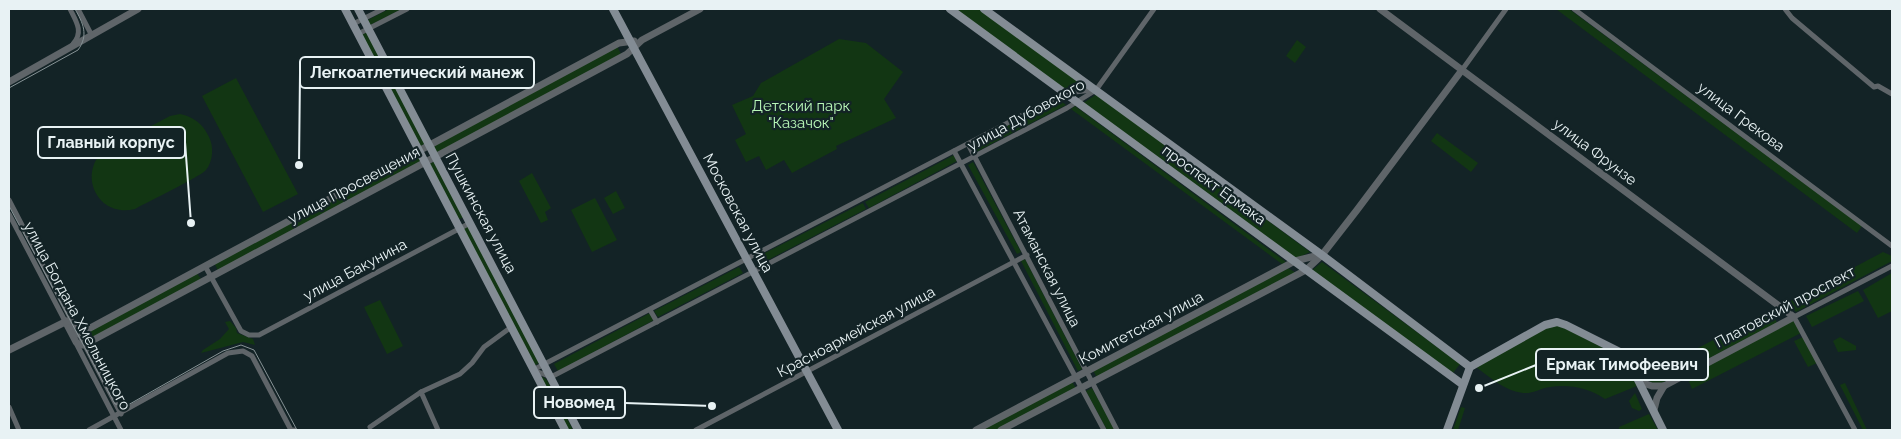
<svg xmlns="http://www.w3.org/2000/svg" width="1901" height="439" font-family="Raleway,sans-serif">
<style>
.green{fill:#123613}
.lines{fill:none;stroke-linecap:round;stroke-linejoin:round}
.minor{stroke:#5f6569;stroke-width:5}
.tertiary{stroke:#5f6569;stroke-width:7}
.secondary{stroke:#838c94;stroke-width:8}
.tram{stroke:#879396;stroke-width:1}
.labels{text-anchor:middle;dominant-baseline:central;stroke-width:4.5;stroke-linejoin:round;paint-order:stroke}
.park-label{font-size:15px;fill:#b9f8b8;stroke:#132326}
.street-label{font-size:15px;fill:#e8f2f4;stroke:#132326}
.leader{fill:none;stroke:#e8f2f4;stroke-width:2}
.callout-dot{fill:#e8f2f4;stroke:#132326;stroke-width:2}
.callout{fill:#132326;stroke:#e8f2f4;stroke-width:2}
.callout-label{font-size:16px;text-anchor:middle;font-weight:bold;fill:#e8f2f4}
</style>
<rect width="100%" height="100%" fill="#132326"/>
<g class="green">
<polygon points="389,9 402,9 370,25 368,20"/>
<polygon points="955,9 979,9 1080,83 1064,91"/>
<polygon points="1556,9 1569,9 1862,226 1857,233"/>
<polygon points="368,30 426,143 419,147 360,34"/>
<polygon points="839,39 866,43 903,72 884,99 896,118 836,146 837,149 792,173 784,160 766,170 759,156 746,162 735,140 746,134 732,105 753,96 761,83"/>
<polygon points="1297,40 1306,47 1295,63 1286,56"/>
<polygon points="617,46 621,54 438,155 433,144"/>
<polygon points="236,78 298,194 263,212 202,96"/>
<polygon points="1097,94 1310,252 1293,260 1082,104"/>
<polygon points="1059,100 1066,105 976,152 971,144"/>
<polygon points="1075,106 1286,262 1282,264 1071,109"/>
<path d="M180,114C194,117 203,124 209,137C214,147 213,161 206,170C200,177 147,202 135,209C99,218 78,177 102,152L170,116Z"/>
<polygon points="1437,133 1478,163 1471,172 1431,141"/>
<polygon points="416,154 421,163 218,271 214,262"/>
<polygon points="954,155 957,161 869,208 865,202"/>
<polygon points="435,161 464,217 457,220 429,164"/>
<polygon points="973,162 1021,252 1017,254 968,165"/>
<polygon points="532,173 551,208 545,212 548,220 541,223 519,181"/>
<polygon points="616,191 625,208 613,214 604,198"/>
<polygon points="595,198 617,240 592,252 571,210"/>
<polygon points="863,203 866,209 764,262 761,255"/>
<polygon points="468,226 539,363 534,366 463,229"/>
<polygon points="1883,252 1892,256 1892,261 1796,312 1787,303"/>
<polygon points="1025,259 1082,369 1078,371 1021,261"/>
<polygon points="1322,262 1460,364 1453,373 1311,271"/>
<polygon points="739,267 743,273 658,317 654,311"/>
<polygon points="1288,268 1296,273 1097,378 1093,370"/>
<polygon points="196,272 201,279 86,342 81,334"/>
<polygon points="1892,273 1892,311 1878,318 1863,290"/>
<polygon points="1858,291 1864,301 1812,327 1806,316"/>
<polygon points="380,300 403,346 387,354 364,307"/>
<polygon points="1771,310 1777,323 1662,383 1651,383 1646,375"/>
<polygon points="650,313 654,320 558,371 554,364"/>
<polygon points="1793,320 1801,333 1692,389 1687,377"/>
<polygon points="230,321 236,328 237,333 253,339 255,345 243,342 201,353 203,350 220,339 229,329 225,322"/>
<path d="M1559,325L1619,356L1637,386L1605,399C1589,388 1569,384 1550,387C1541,388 1533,394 1523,393C1505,391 1491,378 1476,367L1547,326Z"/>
<polygon points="1803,337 1817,363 1808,367 1794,341"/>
<polygon points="1840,337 1856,346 1856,350 1838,352 1833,341"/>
<polygon points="543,377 547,380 573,430 568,430 540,378"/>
<polygon points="1072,382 1076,388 997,430 981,430"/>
<polygon points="1845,383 1867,430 1863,430 1840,385"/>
<polygon points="1092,388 1115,430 1107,430 1086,391"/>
<polygon points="1635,393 1642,409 1639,411 1632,408 1629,401"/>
<polygon points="1461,407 1465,408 1458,430 1453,430"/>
<polygon points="1649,414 1658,430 1619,430 1619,427"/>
</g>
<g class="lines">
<g class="minor">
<path d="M70,9C76,21 84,32 73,44"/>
<polyline points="78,9 91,34"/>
<polyline points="1574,9 1892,246"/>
<polyline points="1785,9 1792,18 1874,87 1878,86 1892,94"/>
<polyline points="353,24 383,9"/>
<polyline points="358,34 407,9"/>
<polyline points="1462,70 1506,9"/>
<polyline points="968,144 1117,430"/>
<polyline points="954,151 1104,430"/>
<polyline points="9,200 73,323"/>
<polyline points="9,214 65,321 68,320"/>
<polyline points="205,266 241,331 249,335 259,335 470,223"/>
<polyline points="650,310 657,322"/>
<polyline points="77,335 79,334 121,414"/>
<polyline points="76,343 121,430"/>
<polyline points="533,370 551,377 1067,108 1096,90 1154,9"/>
<polyline points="533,370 1065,93 1093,90"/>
<polyline points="9,407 19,430"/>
<polyline points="370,427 421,392"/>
<polyline points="89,430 228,353 243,351 252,356 291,430 294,430"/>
<polyline points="438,430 421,392 460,374 472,363 484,347 510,328"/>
<polyline points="696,430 1027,255"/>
<polyline points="1855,430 1794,317 1892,266"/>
</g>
<g class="tertiary">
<polyline points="1380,9 1794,317 1664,386 1652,386 1640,382"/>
<polyline points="9,82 138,9"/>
<polyline points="65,321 76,342 80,345 84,345 627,54 642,40 700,9"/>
<polyline points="9,350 67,321 71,321 79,334 619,43 634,41"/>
<polyline points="1654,410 1657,398 1664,386"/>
<polyline points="976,430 1295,261 1319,255"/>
<polyline points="1001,430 1306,270 1322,255 1357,210 1462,70"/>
</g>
<g class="secondary">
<polyline points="345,9 565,430"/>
<polyline points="358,9 578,430"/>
<polyline points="613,9 838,430"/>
<polyline points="950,9 1462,384"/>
<polyline points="984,9 1322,255 1470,367"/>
<polyline points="1447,430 1470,367 1545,325 1557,322 1566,325 1620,352 1627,358 1663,430"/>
</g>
<g class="tram">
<path d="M9,88L78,50C89,35 83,23 75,9"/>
<polyline points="9,206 115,404 128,405 223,351 241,345 254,350 297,430"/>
</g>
</g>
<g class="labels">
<g class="park-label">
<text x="801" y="106">Детский парк<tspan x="801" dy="17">"Казачок"</tspan></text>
</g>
<g class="street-label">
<text transform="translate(1026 115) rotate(-29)">улица Дубовского</text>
<text transform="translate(1741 117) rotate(37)">улица Грекова</text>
<text transform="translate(1595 152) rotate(37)">улица Фрунзе</text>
<text transform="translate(354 185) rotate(-28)">улица Просвещения</text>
<text transform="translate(1214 185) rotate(36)">проспект Ермака</text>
<text transform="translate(481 213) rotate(62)">Пушкинская улица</text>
<text transform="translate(738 213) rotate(62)">Московская улица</text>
<text transform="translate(1047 268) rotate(63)">Атаманская улица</text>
<text transform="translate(355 270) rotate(-28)">улица Бакунина</text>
<text transform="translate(1785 307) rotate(-28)">Платовский проспект</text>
<text transform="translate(77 316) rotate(62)">улица Богдана Хмельницкого</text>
<text transform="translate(1141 328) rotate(-28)">Комитетская улица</text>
<text transform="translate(856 332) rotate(-28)">Красноармейская улица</text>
</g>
</g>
<path class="leader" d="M299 165L300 73M191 223L185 142M1479 388L1536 365M712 406L625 403"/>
<g class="callout-dot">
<circle cx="299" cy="165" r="5"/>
<circle cx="191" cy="223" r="5"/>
<circle cx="1479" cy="388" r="5"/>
<circle cx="712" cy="406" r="5"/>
</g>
<g class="callout">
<rect x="300" y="57" width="234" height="31" rx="5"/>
<rect x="38" y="127" width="147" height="31" rx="5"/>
<rect x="1536" y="349" width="172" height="31" rx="5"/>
<rect x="534" y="387" width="91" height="31" rx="5"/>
</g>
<g class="callout-label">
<text x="417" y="78">Легкоатлетический манеж</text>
<text x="111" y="148">Главный корпус</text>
<text x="1622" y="370">Ермак Тимофеевич</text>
<text x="579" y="408">Новомед</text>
</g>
<rect width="1901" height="439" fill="none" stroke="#e8f2f4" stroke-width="20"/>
</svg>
